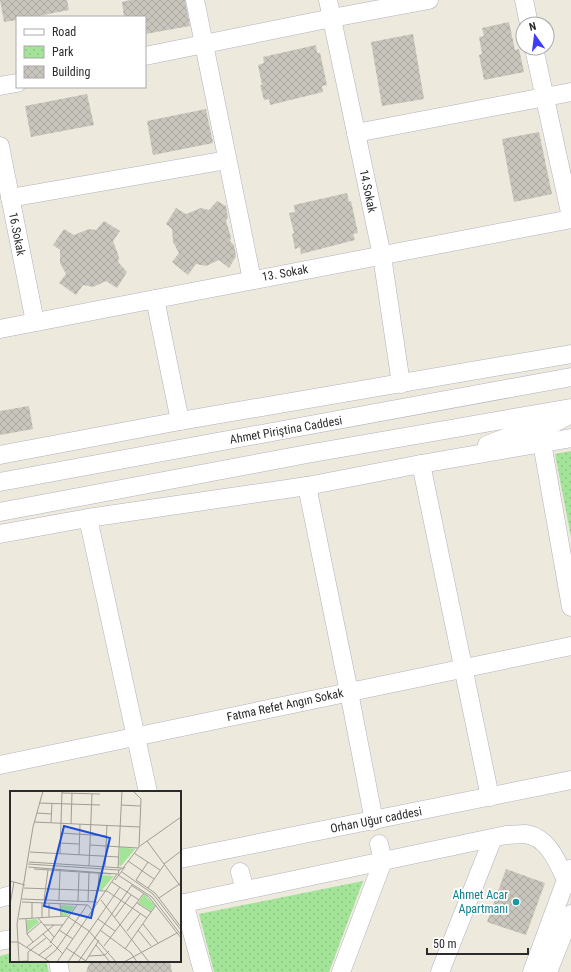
<svg xmlns="http://www.w3.org/2000/svg" width="571" height="972" font-family="'Roboto Condensed',sans-serif">
<style>
.park{fill:url(#park-dots)}
.building{fill:url(#building-cross-hatch)}
.lines{fill:none;stroke-linecap:round;stroke-linejoin:round}
.minor-casing{stroke:#b1b1bf;stroke-width:19}
.minor{stroke:#fff;stroke-width:18}
.culture-dot{fill:#0f9aa8;stroke:#fff;stroke-width:1.5}
.labels{text-anchor:middle;dominant-baseline:central;stroke-width:3.5;stroke-linejoin:round;paint-order:stroke}
.street-label{font-size:12px;fill:#2b2b2b;stroke:#fff}
.culture-label{font-size:12px;fill:#0d838f;stroke:#fff;text-anchor:end}
.inset-road{fill:none;stroke:#9f9d96;stroke-width:1}
.view{fill:#1d4ed8;fill-opacity:0.15;stroke:#1d4ed8;stroke-width:2}
.inset-edge{fill:none;stroke:#2b2b2b;stroke-width:2}
</style>
<defs>
<pattern id="park-dots" width="8" height="8" patternUnits="userSpaceOnUse"><rect width="8" height="8" fill="#a3e499"/><path d="M2 2h.1M6 6h.1" fill="none" stroke="#8cc484" stroke-width="1.8" stroke-linecap="round"/></pattern>
<pattern id="building-cross-hatch" width="8" height="8" patternUnits="userSpaceOnUse"><rect width="8" height="8" fill="#c8c6bc"/><path d="M0 0l8 8M0 8l8-8" fill="none" stroke="#acaaa2"/></pattern>
</defs>
<rect width="100%" height="100%" fill="#ede9dd"/>
<g class="park">
<polygon points="571,451 571,537 555,454"/>
<polygon points="363,881 329,972 214,972 199,914"/>
<polygon points="11,953 11,961 46,961 49,972 0,972 0,956"/>
</g>
<g class="building">
<polygon points="0,0 67,0 69,10 33,17 17,17 17,20 4,22"/>
<polygon points="131,0 185,0 190,26 145,34 145,17 124,17 122,2"/>
<polygon points="509,22 515,50 519,49 524,72 484,80 479,55 482,54 479,37 484,36 482,28"/>
<polygon points="413,34 424,99 382,106 371,42"/>
<polygon points="316,45 317,53 320,53 327,85 322,86 323,92 270,105 269,99 264,100 260,85 262,85 258,65 264,63 263,57"/>
<polygon points="87,94 94,125 31,137 25,106"/>
<polygon points="206,109 213,143 153,155 147,121"/>
<polygon points="539,132 552,194 514,202 502,139"/>
<polygon points="347,193 349,202 351,201 358,233 353,234 355,240 301,254 300,247 295,249 292,234 294,233 289,213 295,212 294,205"/>
<polygon points="217,201 226,206 228,217 226,221 231,237 230,241 234,245 236,256 229,268 219,260 206,266 196,264 188,275 172,262 179,253 173,242 172,229 166,224 176,208 186,214 201,208 209,210"/>
<polygon points="104,221 120,231 113,241 119,257 118,262 127,272 117,288 106,281 93,287 83,285 76,295 59,283 66,274 60,263 60,250 53,245 64,229 74,235 89,229 96,230"/>
<polygon points="29,406 33,429 0,435 0,411"/>
<polygon points="506,869 545,883 526,935 487,922"/>
<polygon points="90,961 170,961 172,972 86,972"/>
</g>
<g class="lines">
<defs>
<g id="minor">
<polyline points="195,0 252,280"/>
<polyline points="328,0 382,256 401,384"/>
<polyline points="524,0 529,24"/>
<polyline points="534,48 571,217"/>
<polyline points="145,56 332,18 429,0"/>
<polyline points="0,86 17,83"/>
<polyline points="356,133 571,92"/>
<polyline points="0,146 35,322"/>
<polyline points="10,198 227,160"/>
<polyline points="155,299 180,421"/>
<polyline points="0,329 571,219"/>
<polyline points="542,443 571,607"/>
<polyline points="487,445 510,436 545,428 571,414"/>
<polyline points="0,455 180,421 571,354"/>
<polyline points="421,464 490,797"/>
<polyline points="0,482 571,377"/>
<polyline points="307,486 349,692 374,821"/>
<polyline points="0,512 307,454 571,408"/>
<polyline points="88,518 148,792"/>
<polyline points="0,534 88,518 307,486 421,464 571,438"/>
<polyline points="0,765 571,646"/>
<polyline points="180,859 571,780"/>
<polyline points="240,872 245,890"/>
<polyline points="0,898 11,895"/>
<polyline points="184,903 203,972"/>
<path d="M180,904L506,835C512,835 519,834 525,834C548,837 557,861 566,880"/>
<polyline points="0,941 11,939"/>
<polyline points="58,961 60,972"/>
<polyline points="341,972 383,861 379,844"/>
<polyline points="440,972 493,838"/>
<polyline points="532,972 570,869"/>
<polyline points="548,972 571,914"/>
</g>
</defs>
<use href="#minor" class="minor-casing"/>
<use href="#minor" class="minor"/>
</g>
<circle class="culture-dot" cx="516" cy="902" r="4"/>
<g class="labels">
<g class="street-label">
<text transform="translate(368 191) rotate(78)">14.Sokak</text>
<text transform="translate(17 234) rotate(79)">16.Sokak</text>
<text transform="translate(285 273) rotate(-10)">13. Sokak</text>
<text transform="translate(286 430) rotate(-10)">Ahmet Piriştina Caddesi</text>
<text transform="translate(285 705) rotate(-12)">Fatma Refet Angın Sokak</text>
<text transform="translate(376 820) rotate(-11)">Orhan Uğur caddesi</text>
</g>
<g class="culture-label">
<text x="508" y="895">Ahmet Acar<tspan x="508" dy="14">Apartmanı</tspan></text>
</g>
</g>
<g transform="translate(10 791)">
<rect width="171" height="171" fill="#ede9dd"/>
<path d="M110,56L125,58L111,75L109,74ZM90,84L104,85L92,99H89ZM134,103L145,114L141,120L128,112ZM51,114L65,115L59,124L51,125ZM26,128L29,131L17,141V129Z" fill="#a3e499"/>
<path class="inset-road" d="M52,2L90,3M29,12L90,14M111,14L130,15M27,22L42,23M24,31L130,36M41,31L42,12M61,33L62,2M51,42L97,45M137,50L171,96M50,52L69,53M80,54L128,57M130,55L171,26M20,61L109,66M124,62L150,79M50,63L52,0M69,63L70,33M118,70L144,88M19,71L112,77M138,71L126,89L145,102L171,136M18,73L109,79L113,77L129,56L131,8L123,0M154,73L171,60M79,75L82,3M18,76L107,83L47,171M95,76L97,34M108,77L112,0M24,78L101,83M109,79L108,84L142,106L171,144M112,81L143,103L171,139M105,89L115,76M0,90L15,94M102,91L129,109M121,94L139,106L171,147M14,97L97,100L137,127M138,97L154,74M88,100L89,83M149,107L171,92M12,108L87,111M34,109L38,79M49,109L50,80M91,109L139,171M68,110L69,82M12,111L78,114L82,119M78,111L79,82M127,112L141,121M39,113V126M50,113L51,125M0,114L4,91M105,126L121,104M22,127V112M28,127L44,146M32,127V112M9,128L57,125L79,140L106,171M16,128L17,143L23,151M88,128L105,140M133,133L148,152M34,134H53M49,139L63,148M90,139L121,162L127,171M128,139L141,155M117,140L130,123M17,143L31,131M33,143L53,163M0,151H8L40,171M40,152L67,114M86,154L100,171M94,155L134,102M17,156L44,134M56,157L76,170M115,158L146,114M29,164L42,154M79,165L95,164L99,160M35,168L46,159L77,114M0,171L18,170M9,171L7,133L23,36L33,0M18,171V161L36,147M58,171L110,96M68,171L122,94M75,171L89,149M114,171L167,142"/>
<path class="view" d="M54,35L100,47L81,127L34,115Z"/>
<rect width="171" height="171" class="inset-edge"/>
</g>
<rect x="16" y="16" width="130" height="72" fill="#ffffff" stroke="#aaaaaa"/>
<rect x="24" y="29" width="20" height="6" fill="#ffffff" stroke="#aaaaaa"/>
<text x="52" y="36" font-size="12" fill="#2b2b2b">Road</text>
<rect x="24" y="46" width="20" height="12" fill="url(#park-dots)" stroke="#aaaaaa"/>
<text x="52" y="56" font-size="12" fill="#2b2b2b">Park</text>
<rect x="24" y="66" width="20" height="12" fill="url(#building-cross-hatch)" stroke="#aaaaaa"/>
<text x="52" y="76" font-size="12" fill="#2b2b2b">Building</text>
<g transform="translate(535 36) rotate(346)"><circle r="19" fill="#ffffff" stroke="#aaaaaa"/>
<path d="M0-3L7 15L0 10L-7 15Z" fill="#3e3bfc"/>
<text y="-6" font-size="11" font-weight="bold" text-anchor="middle" fill="#2b2b2b">N</text>
</g>
<path d="M427 948v6h101v-6" fill="none" stroke="#2b2b2b" stroke-width="2"/>
<text x="433" y="948" font-size="12" fill="#2b2b2b" stroke="#ffffff" stroke-width="3" paint-order="stroke">50 m</text>
</svg>
